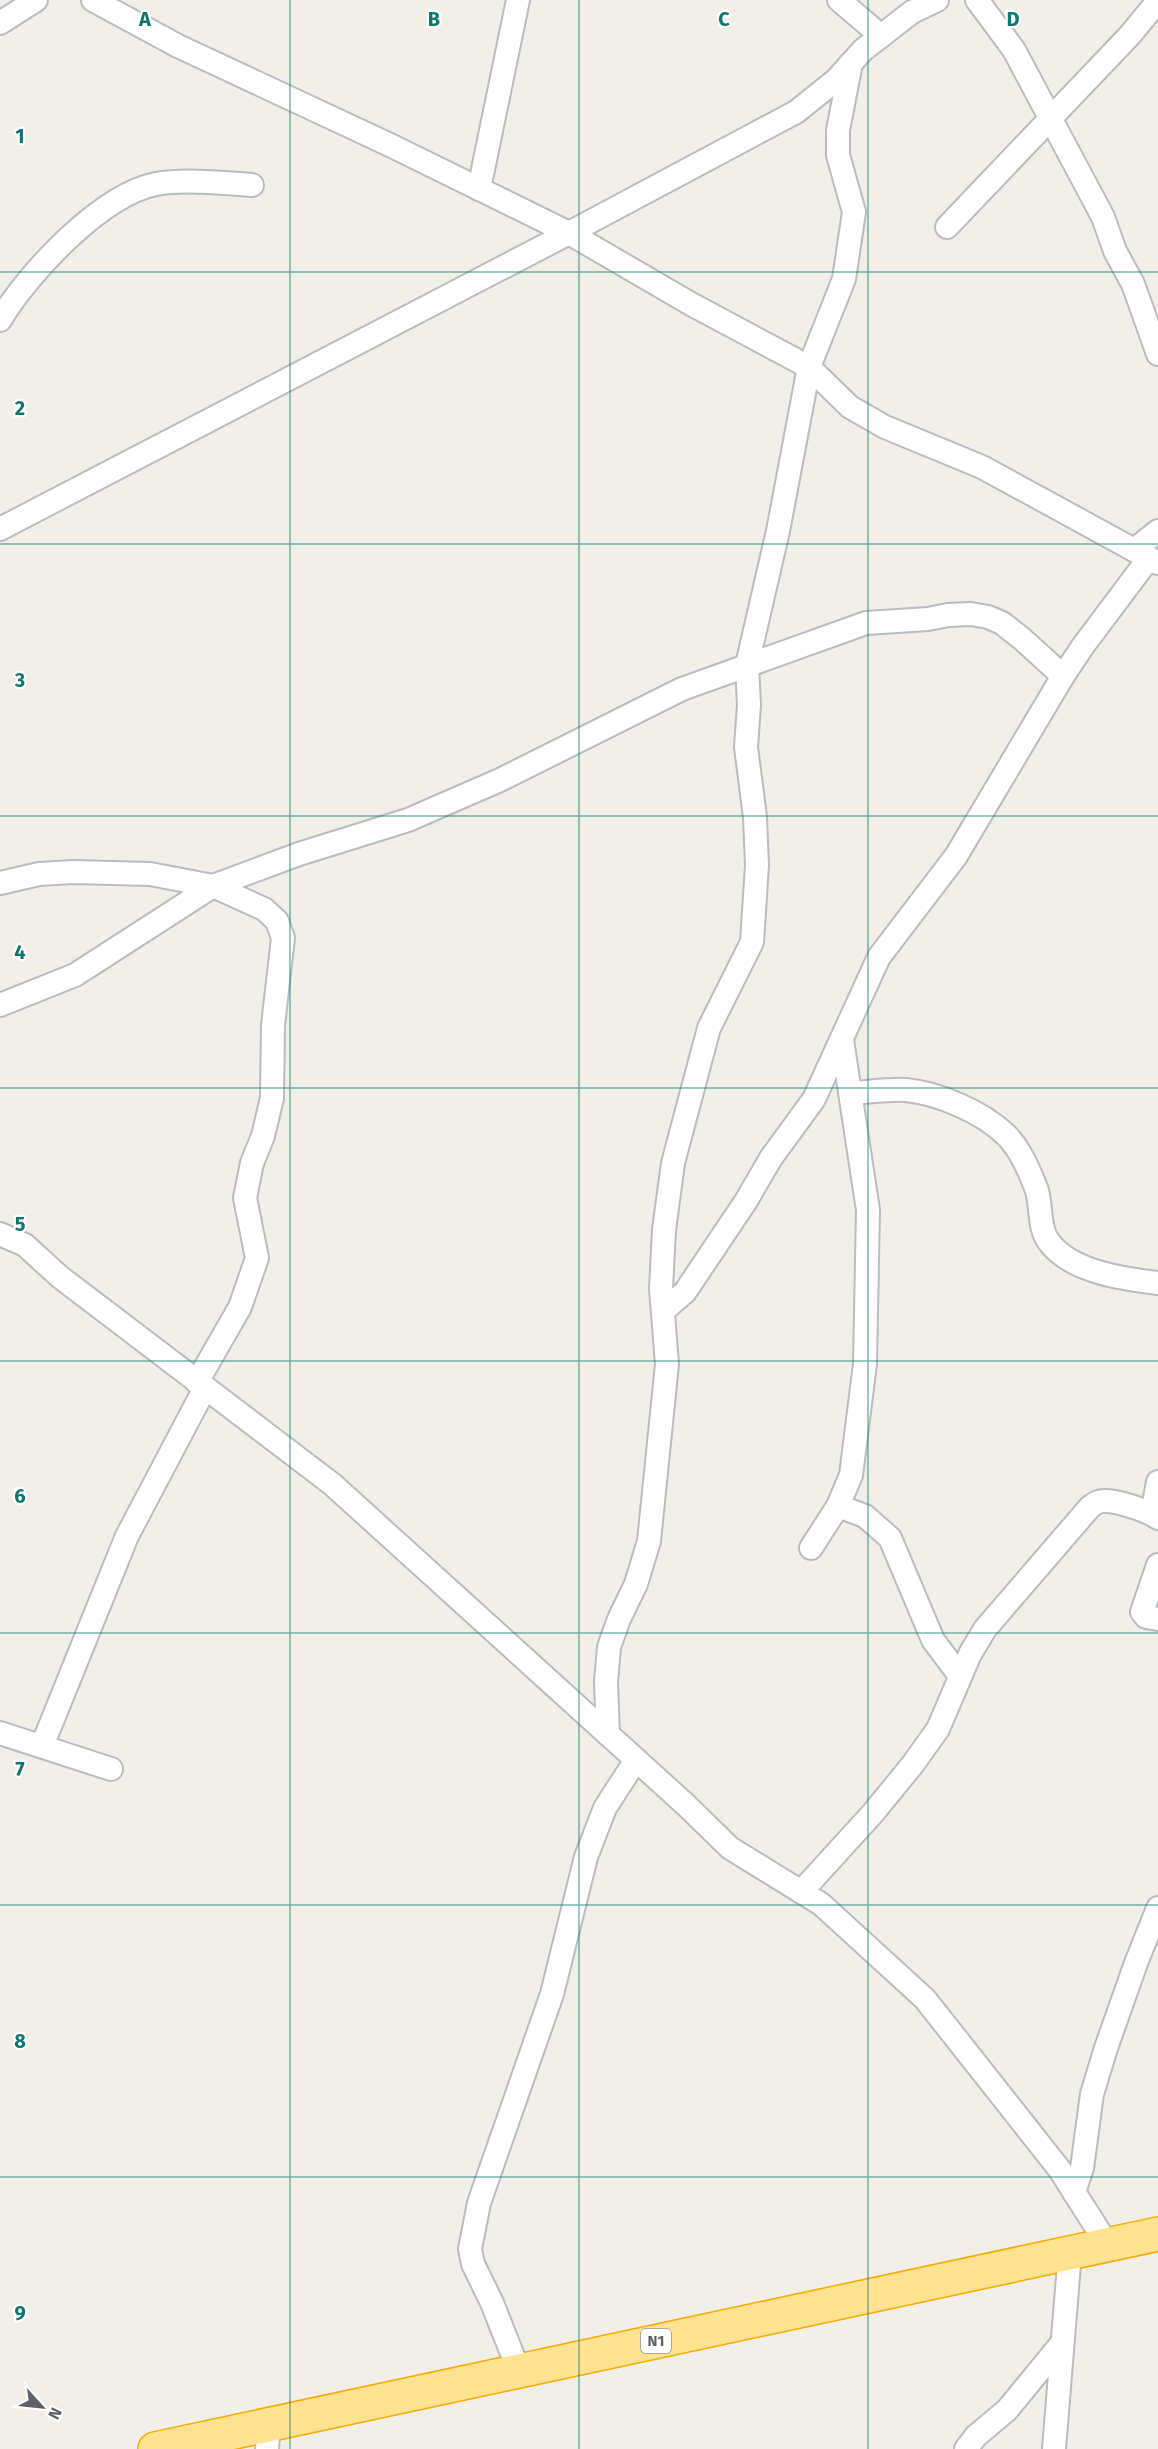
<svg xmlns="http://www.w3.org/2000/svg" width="1158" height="2449" font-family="'Fira Sans',sans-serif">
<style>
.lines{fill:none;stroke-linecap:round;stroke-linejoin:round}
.minor-casing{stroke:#b9bcc1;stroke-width:26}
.highway-casing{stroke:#f8aa00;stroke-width:36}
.minor{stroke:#fff;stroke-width:22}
.highway{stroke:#ffe390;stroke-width:33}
.grid{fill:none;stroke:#0f766e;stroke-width:1.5;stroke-opacity:0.55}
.labels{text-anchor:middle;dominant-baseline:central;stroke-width:4.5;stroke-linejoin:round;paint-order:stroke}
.shield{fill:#fff;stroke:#8e9195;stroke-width:1.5}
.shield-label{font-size:15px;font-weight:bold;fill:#5e6268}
.grid-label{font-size:20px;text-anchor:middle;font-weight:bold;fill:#0f766e;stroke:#fff;stroke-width:4.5;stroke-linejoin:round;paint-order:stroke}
</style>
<rect width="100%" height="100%" fill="#f1efe7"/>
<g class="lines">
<defs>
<g id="minor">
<polyline points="93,0 178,46 392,146 569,233 691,304 809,367 850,407 885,427 982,467 1158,563"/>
<polyline points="839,0 881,36"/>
<polyline points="977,0 1014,50 1103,217 1115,251 1133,284 1158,354"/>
<polyline points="0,23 36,0"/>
<polyline points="479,189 518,0"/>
<polyline points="947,227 1130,35 1158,1"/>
<path d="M0,320C28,273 101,195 156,184C183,179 224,183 252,185"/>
<polyline points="0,529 569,233 796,112 836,80 863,50 912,12 937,0"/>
<polyline points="1134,550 1158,531"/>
<polyline points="0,883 39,874 73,872 150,874 213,886 264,909 277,921 283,938 273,1025 272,1098 263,1136 252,1163 245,1198 257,1258 240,1307 197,1382"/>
<polyline points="0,1005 75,975 213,886 299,854 408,820 500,780 682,689 866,623 928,619 948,615 971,614 988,617 1002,623 1021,638 1063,676"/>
<path d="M852,1093C869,1092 889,1089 906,1090C938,1093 982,1112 1005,1134C1019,1147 1028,1168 1035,1185C1043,1203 1037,1226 1049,1242C1071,1272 1124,1279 1158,1283"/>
<polyline points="0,1234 25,1245 60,1277 332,1484 686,1805 730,1848 821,1904 925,1999 1060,2170 1107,2244"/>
<polyline points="663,1311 685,1292 746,1201 771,1158 814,1099 879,957 956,856 1063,676 1083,646 1149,558"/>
<polyline points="838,1506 865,1516 890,1538 933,1640 960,1676"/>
<polyline points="1152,1514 1158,1482"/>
<polyline points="811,1548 838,1506 851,1475 865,1364 868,1210 842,1040"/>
<polyline points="1158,1565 1142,1612 1146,1617 1158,1619"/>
<polyline points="0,1733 111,1769"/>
<polyline points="608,1734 606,1682 609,1647 619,1619 636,1584 649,1541 667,1364 661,1289 664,1230 673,1163 709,1028 752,942 757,865 755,817 746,747 749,705 747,665 778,531 809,367 844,279 854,212 838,155 838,130 851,63"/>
<polyline points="42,1746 127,1536 205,1388"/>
<path d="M801,1892L873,1813L913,1764L938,1729L970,1654L985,1629L1090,1507C1093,1505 1095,1503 1098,1502C1110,1497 1148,1511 1158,1518"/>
<polyline points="1074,2192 1082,2168 1092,2094 1106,2048 1136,1963 1158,1908"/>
<polyline points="519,2371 492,2303 473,2264 470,2249 479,2203 552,1994 586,1857 605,1808 636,1760"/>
<polyline points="267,2449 269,2424"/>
<polyline points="966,2449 976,2436 1007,2410 1062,2343"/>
<polyline points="1054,2449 1070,2252"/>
</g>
<polyline id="highway" points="155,2449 1158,2234"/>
</defs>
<use href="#minor" class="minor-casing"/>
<use href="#highway" class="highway-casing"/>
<use href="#minor" class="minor"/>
<use href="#highway" class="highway"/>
</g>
<path class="grid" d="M290,0V2449M579,0V2449M868,0V2449M0,272H1158M0,544H1158M0,816H1158M0,1088H1158M0,1361H1158M0,1633H1158M0,1905H1158M0,2177H1158"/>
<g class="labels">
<rect class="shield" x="641" y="2329" width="30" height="24" rx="4.5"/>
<g class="shield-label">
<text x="656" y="2341">N1</text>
</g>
</g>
<g class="grid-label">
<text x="145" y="26">A</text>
<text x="434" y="26">B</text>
<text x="724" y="26">C</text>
<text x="1013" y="26">D</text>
<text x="20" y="143">1</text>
<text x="20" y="415">2</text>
<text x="20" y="687">3</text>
<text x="20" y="959">4</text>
<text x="20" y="1231">5</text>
<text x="20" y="1503">6</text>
<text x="20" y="1776">7</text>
<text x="20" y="2048">8</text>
<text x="20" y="2320">9</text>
</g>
<g transform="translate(42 2407) rotate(117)" stroke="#ffffff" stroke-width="4.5" paint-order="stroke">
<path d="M0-4.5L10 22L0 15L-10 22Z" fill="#5e6268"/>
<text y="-9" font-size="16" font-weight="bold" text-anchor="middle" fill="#5e6268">N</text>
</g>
</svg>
